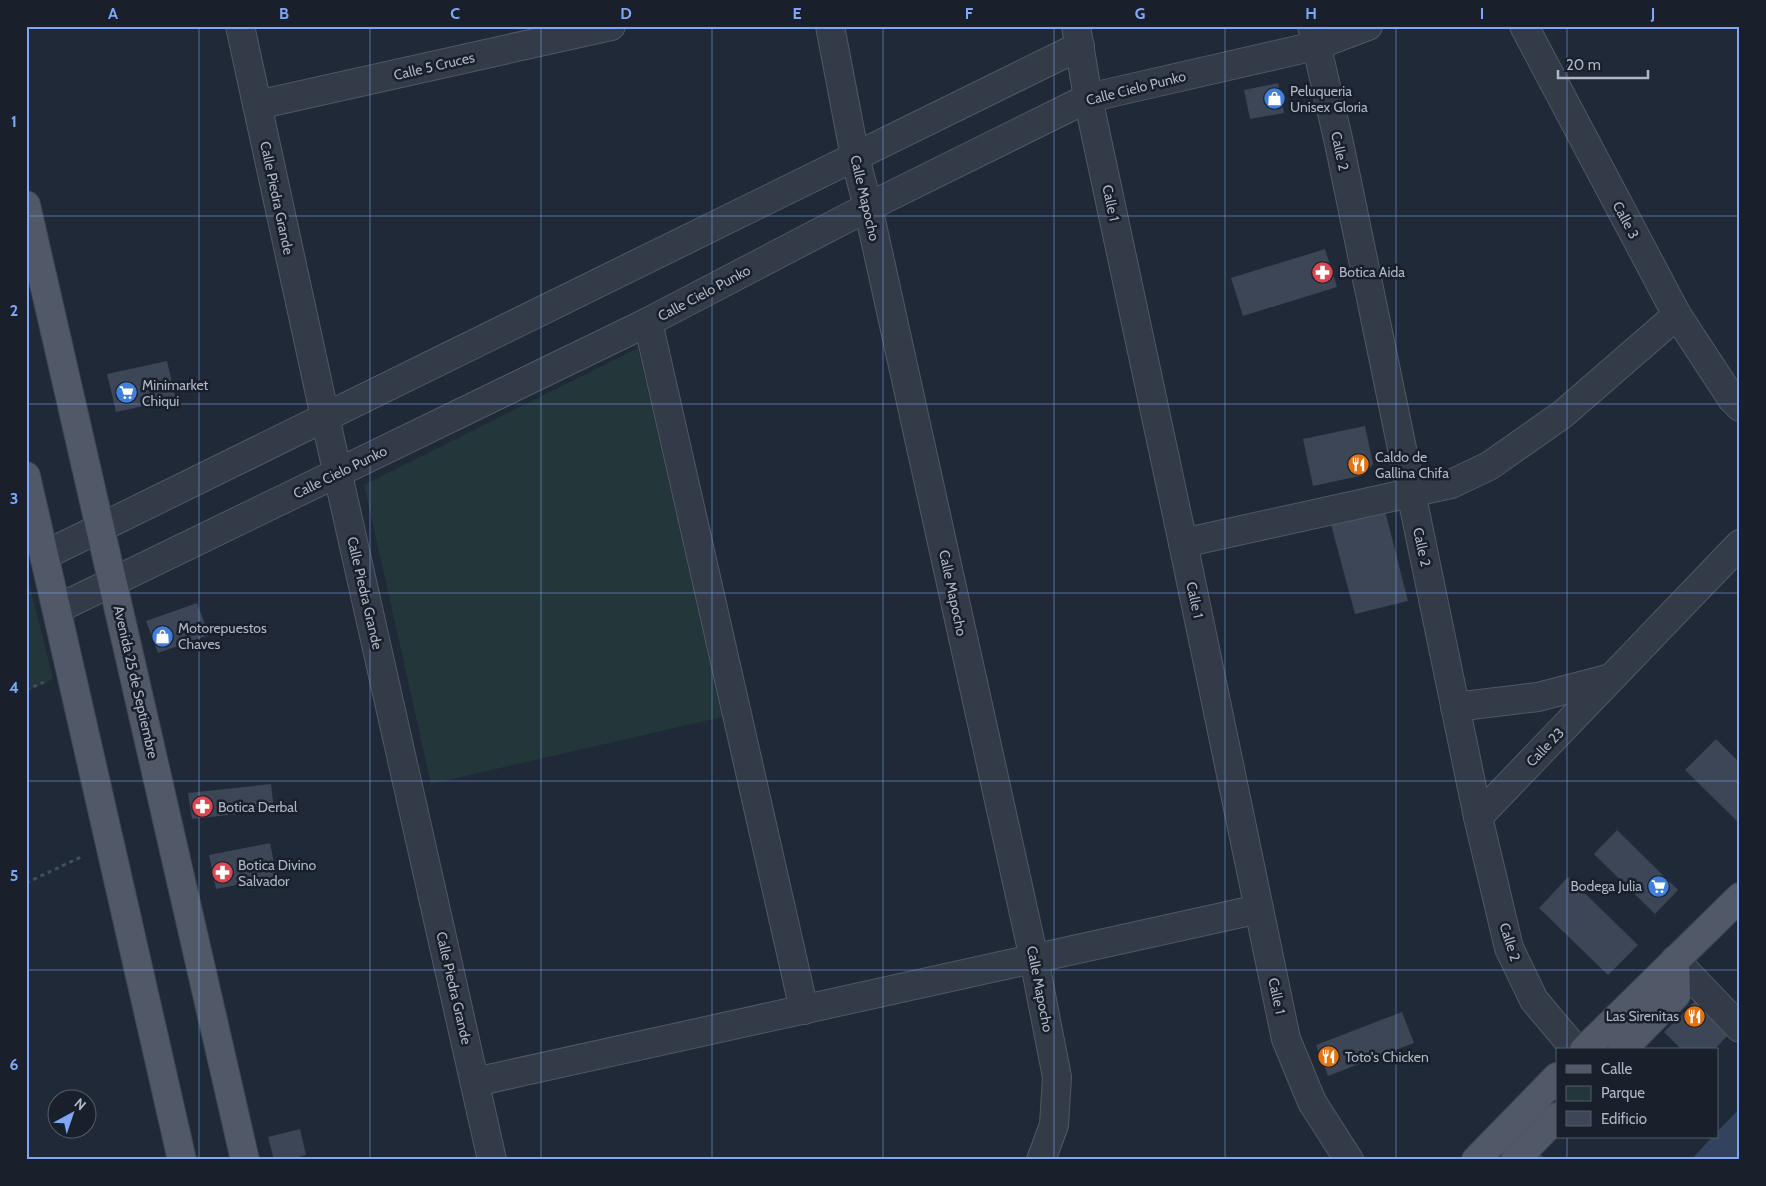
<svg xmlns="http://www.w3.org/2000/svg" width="1766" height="1186" font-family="Cabin,sans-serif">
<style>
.green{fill:#233639}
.water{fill:#33435f}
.building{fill:#3c4657}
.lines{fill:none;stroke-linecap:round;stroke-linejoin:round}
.minor-casing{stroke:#515865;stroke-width:30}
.major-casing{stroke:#3d4451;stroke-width:30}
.path{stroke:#3f5256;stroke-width:3;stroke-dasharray:4 4;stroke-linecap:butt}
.minor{stroke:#333b48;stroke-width:28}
.major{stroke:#515968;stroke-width:28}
.grid{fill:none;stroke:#7fa7f8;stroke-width:1;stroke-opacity:0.55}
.labels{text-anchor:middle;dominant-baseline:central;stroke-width:5;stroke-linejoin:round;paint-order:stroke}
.street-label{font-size:14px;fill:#aeb5c4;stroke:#19202c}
.poi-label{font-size:14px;fill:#aeb5c4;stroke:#19202c;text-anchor:start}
.neatline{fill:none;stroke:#7fa7f8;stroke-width:2}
.grid-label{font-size:16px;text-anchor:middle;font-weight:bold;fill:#7fa7f8}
</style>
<rect width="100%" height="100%" fill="#202937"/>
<g class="green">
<polygon points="638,348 722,717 431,784 364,485"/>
<polygon points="26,570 53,679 26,692"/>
</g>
<polygon class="water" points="1740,1108 1740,1160 1691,1160 1712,1137 1717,1137 1717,1132"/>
<g class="building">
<polygon points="1278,83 1284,113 1250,119 1244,90"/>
<polygon points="1325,249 1337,287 1243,316 1231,278"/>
<polygon points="167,361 176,399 116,412 107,374"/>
<polygon points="1365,426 1373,464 1364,475 1313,486 1303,439"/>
<polygon points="1384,507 1408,601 1355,614 1330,521"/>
<polygon points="197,603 209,635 158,653 146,621"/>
<polygon points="1716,739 1740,763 1740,824 1685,770"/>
<polygon points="271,784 274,810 192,819 188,793"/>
<polygon points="1617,830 1678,890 1655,914 1594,854"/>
<polygon points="270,843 277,877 216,889 209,855"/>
<polygon points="1568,877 1638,945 1608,975 1539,908"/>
<polygon points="1695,1001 1729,1034 1714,1050 1682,1050 1664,1032"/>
<polygon points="1402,1012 1414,1043 1328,1076 1316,1045"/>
<polygon points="300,1129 306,1155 287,1160 274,1160 268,1137"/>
<polygon points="1540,1154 1547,1160 1534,1160"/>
</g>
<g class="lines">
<defs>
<g id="minor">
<polyline points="240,26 325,417 492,1160"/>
<polyline points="830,26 855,157 868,207 1034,959 1057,1077 1054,1125 1041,1160"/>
<polyline points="1076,26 1088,98 1183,543 1286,1039 1312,1102 1349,1160"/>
<polyline points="1312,26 1339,143 1478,817 1509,948 1534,1000 1576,1050"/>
<polyline points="1524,26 1677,315 1732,399 1740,407"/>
<polyline points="257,105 611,26"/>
<polyline points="648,322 804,1010"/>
<polyline points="1183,543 1451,484 1489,466 1563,414 1677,315"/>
<polyline points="45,555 1080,46"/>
<polyline points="57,609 648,322 868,207 1088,98 1315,46 1368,26"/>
<polyline points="1455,707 1538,697 1611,678"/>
<polyline points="1478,817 1740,544"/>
<polyline points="1675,960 1740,1028"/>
<polyline points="475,1082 1259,909"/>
</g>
<g id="major">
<polyline points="26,205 245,1160"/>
<polyline points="26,476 182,1160"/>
<polyline points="1584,1050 1740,897"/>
<polyline points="1622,1050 1676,995 1675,960"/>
<polyline points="1476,1160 1557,1077"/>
<polyline points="1515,1160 1557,1117"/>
</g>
</defs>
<use href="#minor" class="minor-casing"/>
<use href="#major" class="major-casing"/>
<g class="path">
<polyline points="26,690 44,682"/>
<polyline points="26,883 83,856"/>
</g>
<use href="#minor" class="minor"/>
<use href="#major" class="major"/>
</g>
<path class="grid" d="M199,26V1160M370,26V1160M541,26V1160M712,26V1160M883,26V1160M1054,26V1160M1225,26V1160M1396,26V1160M1567,26V1050M26,216H1740M26,404H1740M26,593H1740M26,781H1740M26,970H1740M1567,1137V1160"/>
<defs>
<symbol id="shop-disc" viewBox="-11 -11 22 22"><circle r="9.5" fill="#3f7fe0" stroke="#19202c"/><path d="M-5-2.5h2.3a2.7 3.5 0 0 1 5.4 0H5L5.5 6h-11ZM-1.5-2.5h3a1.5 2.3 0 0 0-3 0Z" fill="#fff"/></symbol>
<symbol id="pharmacy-disc" viewBox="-11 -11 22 22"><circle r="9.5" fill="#e0444e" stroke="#19202c"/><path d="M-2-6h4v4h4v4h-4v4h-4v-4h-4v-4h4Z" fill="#fff"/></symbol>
<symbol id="supermarket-disc" viewBox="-11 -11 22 22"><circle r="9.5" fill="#3f7fe0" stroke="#19202c"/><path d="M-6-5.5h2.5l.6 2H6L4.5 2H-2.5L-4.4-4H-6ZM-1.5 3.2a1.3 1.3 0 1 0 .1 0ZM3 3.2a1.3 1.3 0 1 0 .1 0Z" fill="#fff"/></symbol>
<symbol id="restaurant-disc" viewBox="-11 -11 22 22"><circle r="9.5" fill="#e8710a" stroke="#19202c"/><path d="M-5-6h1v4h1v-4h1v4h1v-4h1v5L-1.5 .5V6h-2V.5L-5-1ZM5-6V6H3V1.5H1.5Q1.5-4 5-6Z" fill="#fff"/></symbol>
</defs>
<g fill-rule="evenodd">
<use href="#shop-disc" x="1262" y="86" width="25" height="25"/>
<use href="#pharmacy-disc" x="1310" y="260" width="25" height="25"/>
<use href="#supermarket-disc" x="114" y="380" width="25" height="25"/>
<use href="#restaurant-disc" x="1346" y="452" width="25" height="25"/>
<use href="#shop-disc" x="150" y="624" width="25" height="25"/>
<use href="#pharmacy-disc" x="190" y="794" width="25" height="25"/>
<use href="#pharmacy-disc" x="210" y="860" width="25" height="25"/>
<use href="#supermarket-disc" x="1646" y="874" width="25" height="25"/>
<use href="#restaurant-disc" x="1682" y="1004" width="25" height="25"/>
<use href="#restaurant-disc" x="1316" y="1044" width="25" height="25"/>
</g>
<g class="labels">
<g class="street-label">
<text transform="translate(434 66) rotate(-13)">Calle 5 Cruces</text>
<text transform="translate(1136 88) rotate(-14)">Calle Cielo Punko</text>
<text transform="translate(1340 151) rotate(78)">Calle 2</text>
<text transform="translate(277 198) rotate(78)">Calle Piedra Grande</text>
<text transform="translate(865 198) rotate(77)">Calle Mapocho</text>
<text transform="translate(1111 203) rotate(78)">Calle 1</text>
<text transform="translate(1626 220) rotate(62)">Calle 3</text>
<text transform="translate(704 293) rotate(-28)">Calle Cielo Punko</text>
<text transform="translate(340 472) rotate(-26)">Calle Cielo Punko</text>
<text transform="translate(1422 547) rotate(78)">Calle 2</text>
<text transform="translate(365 593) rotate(77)">Calle Piedra Grande</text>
<text transform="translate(953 593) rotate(78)">Calle Mapocho</text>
<text transform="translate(1195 600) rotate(78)">Calle 1</text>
<text transform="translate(136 682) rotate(77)">Avenida 25 de Septiembre</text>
<text transform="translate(1545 747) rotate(-46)">Calle 23</text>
<text transform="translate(1510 942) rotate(72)">Calle 2</text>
<text transform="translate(454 988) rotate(77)">Calle Piedra Grande</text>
<text transform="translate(1040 989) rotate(79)">Calle Mapocho</text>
<text transform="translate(1277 996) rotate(78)">Calle 1</text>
</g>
<g class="poi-label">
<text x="1290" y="91">Peluqueria<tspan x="1290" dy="16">Unisex Gloria</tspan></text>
<text x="1339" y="272">Botica Aida</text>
<text x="142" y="385">Minimarket<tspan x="142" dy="16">Chiqui</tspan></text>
<text x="1375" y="457">Caldo de<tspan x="1375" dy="16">Gallina Chifa</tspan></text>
<text x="178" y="628">Motorepuestos<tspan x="178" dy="16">Chaves</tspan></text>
<text x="218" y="807">Botica Derbal</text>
<text x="238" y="865">Botica Divino<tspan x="238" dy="16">Salvador</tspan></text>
<text x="1642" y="886" text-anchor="end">Bodega Julia</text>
<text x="1679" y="1016" text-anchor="end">Las Sirenitas</text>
<text x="1345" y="1057">Toto's Chicken</text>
</g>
</g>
<rect width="1766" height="1186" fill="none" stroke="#19202c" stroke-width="55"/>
<rect x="1556" y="1048" width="162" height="90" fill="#19202c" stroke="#555c69"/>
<rect x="1566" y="1065" width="25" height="8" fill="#515968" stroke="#555c69"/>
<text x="1601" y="1074" font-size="15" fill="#aeb5c4">Calle</text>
<rect x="1566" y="1086" width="25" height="15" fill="#233639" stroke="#555c69"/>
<text x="1601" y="1098" font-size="15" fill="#aeb5c4">Parque</text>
<rect x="1566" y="1111" width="25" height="15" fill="#3c4657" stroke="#555c69"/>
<text x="1601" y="1124" font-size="15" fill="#aeb5c4">Edificio</text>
<g transform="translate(72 1114) rotate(40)"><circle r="24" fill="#19202c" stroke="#555c69"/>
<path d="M0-4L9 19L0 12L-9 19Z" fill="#7fa7f8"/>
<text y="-8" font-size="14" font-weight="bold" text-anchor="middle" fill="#aeb5c4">N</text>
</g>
<path d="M1558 70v8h90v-8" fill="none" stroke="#aeb5c4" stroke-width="2.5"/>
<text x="1566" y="70" font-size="15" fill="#aeb5c4" stroke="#19202c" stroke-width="4" paint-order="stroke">20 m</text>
<rect x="28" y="28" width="1710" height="1130" class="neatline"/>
<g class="grid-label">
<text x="113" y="19">A</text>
<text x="284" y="19">B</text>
<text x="455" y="19">C</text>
<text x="626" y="19">D</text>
<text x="797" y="19">E</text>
<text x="969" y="19">F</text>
<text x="1140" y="19">G</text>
<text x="1311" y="19">H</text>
<text x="1482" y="19">I</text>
<text x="1653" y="19">J</text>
<text x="14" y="127">1</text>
<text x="14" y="316">2</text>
<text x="14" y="504">3</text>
<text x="14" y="693">4</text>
<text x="14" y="881">5</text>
<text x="14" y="1070">6</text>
</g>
</svg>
